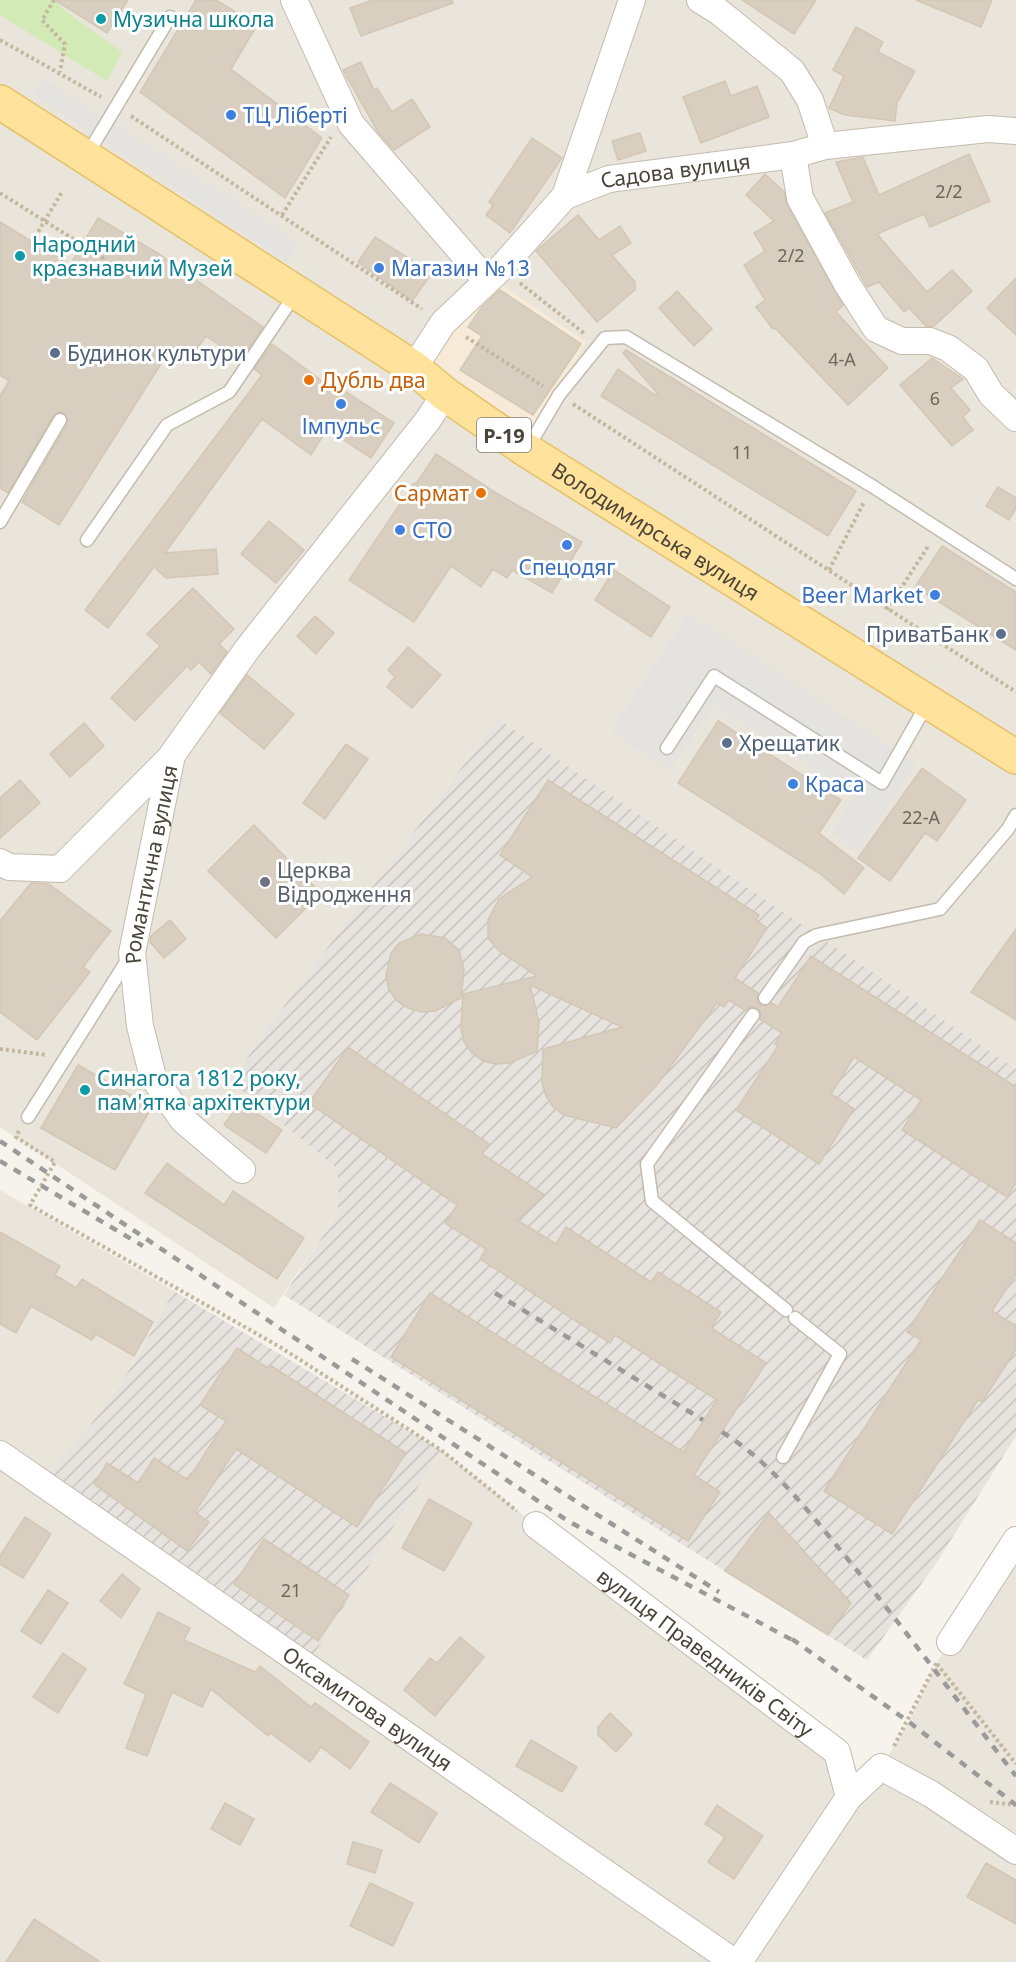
<svg xmlns="http://www.w3.org/2000/svg" width="1016" height="1962" font-family="'Noto Sans',sans-serif">
<style>
.residential{fill:#eae5da}
.commercial{fill:#f7ead8}
.industrial{fill:url(#industrial-furrows)}
.park{fill:#d2eab5}
.parking{fill:#e5e3e0}
.building{fill:#d8cfc1;stroke:#d3c7b4;stroke-width:1.5}
.lines{fill:none;stroke-linecap:round;stroke-linejoin:round}
.lane-casing{stroke:#c2bbae;stroke-width:15}
.street-casing{stroke:#c2bbae;stroke-width:28}
.primary-casing{stroke:#e6c16a;stroke-width:36}
.path{stroke:#c4b79f;stroke-width:4;stroke-dasharray:3 3;stroke-linecap:butt}
.lane{stroke:#fff;stroke-width:12}
.street{stroke:#fff;stroke-width:26}
.primary{stroke:#ffe39c;stroke-width:33}
.rail{stroke:#9a9a9a;stroke-width:4.5;stroke-dasharray:8 8;stroke-linecap:butt}
.culture-dot{fill:#0f9aa8;stroke:#fff;stroke-width:2}
.shop-dot{fill:#3f7fe0;stroke:#fff;stroke-width:2}
.service-dot{fill:#5c6f8a;stroke:#fff;stroke-width:2}
.food-dot{fill:#e8710a;stroke:#fff;stroke-width:2}
.worship-dot{fill:#6b7280;stroke:#fff;stroke-width:2}
.labels{text-anchor:middle;dominant-baseline:central;stroke-width:6;stroke-linejoin:round;paint-order:stroke}
.number-label{font-size:18px;fill:#6e675b}
.shield{fill:#fff;stroke:#817c74;stroke-width:1.5}
.shield-label{font-size:20px;font-weight:bold;fill:#4b4439}
.culture-label{font-size:21px;fill:#0d838f;stroke:#fff;text-anchor:start}
.shop-label{font-size:21px;fill:#366cbe;stroke:#fff;text-anchor:start}
.street-label{font-size:21px;fill:#4b4439;stroke:#fff}
.service-label{font-size:21px;fill:#4e5e75;stroke:#fff;text-anchor:start}
.food-label{font-size:21px;fill:#c56008;stroke:#fff;text-anchor:start}
.worship-label{font-size:21px;fill:#5b616d;stroke:#fff;text-anchor:start}
</style>
<defs>
<pattern id="industrial-furrows" width="10" height="10" patternUnits="userSpaceOnUse" patternTransform="scale(1.5)"><rect width="10" height="10" fill="#e6e2dd"/><path d="M-1 1l2-2M0 10L10 0M9 11l2-2" fill="none" stroke="#c7c3be"/></pattern>
</defs>
<rect width="100%" height="100%" fill="#f6f3ec"/>
<g class="residential">
<polygon points="0,0 1016,0 1016,1069 498,719 269,1026 231,1082 338,1169 338,1213 274,1308 0,1127"/>
<polygon points="0,1190 174,1291 132,1365 89,1427 41,1480 307,1666 441,1450 536,1525 837,1752 849,1796 881,1767 909,1722 936,1664 1016,1540 1016,1962 0,1962"/>
</g>
<polygon class="commercial" points="498,282 586,342 526,450 414,368"/>
<g class="industrial">
<polygon points="498,719 1016,1069 1016,1436 935,1565 867,1660 284,1295 338,1213 338,1169 231,1082 269,1026"/>
<polygon points="174,1291 441,1450 307,1666 41,1480 89,1427 132,1366"/>
</g>
<polygon class="park" points="0,0 62,0 60,7 122,52 107,81 0,15"/>
<g class="parking">
<polygon points="43,78 295,240 289,264 33,94"/>
<polygon points="689,614 916,764 858,851 831,833 855,796 715,704 670,771 611,731"/>
</g>
<g class="building">
<polygon points="55,0 128,0 107,33"/>
<polygon points="196,0 216,0 257,25 231,69 322,138 285,198 140,92"/>
<polygon points="373,0 452,0 453,3 361,36 350,8"/>
<polygon points="742,0 816,0 794,34"/>
<polygon points="916,0 992,0 981,27"/>
<polygon points="856,27 883,42 878,52 915,71 897,103 895,121 845,115 829,108 844,76 833,70"/>
<polygon points="361,62 374,90 377,88 392,112 412,99 430,127 394,150 378,132 343,70"/>
<polygon points="725,81 731,96 757,86 769,117 701,143 683,97"/>
<polygon points="640,133 646,151 618,160 612,141"/>
<polygon points="532,138 562,158 510,233 486,215 493,205 489,202"/>
<polygon points="969,154 990,201 930,227 924,214 877,234 927,292 952,270 972,291 933,327 926,326 909,308 904,312 879,282 867,287 825,213 853,202 836,162 863,157 879,195"/>
<polygon points="765,174 784,192 787,205 843,305 836,312 888,368 848,405 775,328 773,329 756,307 765,300 744,265 765,251 754,233 774,221 746,195"/>
<polygon points="578,215 599,240 620,226 631,243 612,255 635,282 635,290 597,322 536,251"/>
<polygon points="98,218 159,254 263,327 241,360 206,336 187,363 169,351 59,525 22,502 67,424 65,413 59,412 53,416 8,493 0,488 0,396 9,381 0,375 0,222 70,265"/>
<polygon points="375,237 432,273 412,301 358,262"/>
<polygon points="1016,278 1016,335 987,308"/>
<polygon points="500,290 581,344 533,415 460,370 482,336 468,327 482,307"/>
<polygon points="677,291 712,329 694,346 659,308"/>
<polygon points="272,344 337,392 340,388 394,423 371,458 327,429 311,455 262,419 165,553 216,549 218,574 166,578 154,567 108,628 85,610 262,375 254,369"/>
<polygon points="626,350 856,491 828,536 601,396 618,369 655,395 657,393 623,353"/>
<polygon points="932,358 963,379 951,388 970,410 963,417 973,430 952,446 900,385"/>
<polygon points="436,454 496,493 582,542 552,593 512,570 507,578 493,569 481,587 451,566 414,622 349,580 414,483 416,484"/>
<polygon points="998,487 1016,498 1016,508 1009,520 986,506"/>
<polygon points="269,521 304,550 276,583 241,554"/>
<polygon points="942,546 1016,592 1016,650 915,587"/>
<polygon points="614,570 670,607 651,637 595,600"/>
<polygon points="193,588 234,629 219,644 227,652 211,674 199,662 191,670 187,666 135,721 111,698 160,646 147,634"/>
<polygon points="315,616 334,633 316,654 297,636"/>
<polygon points="408,647 441,675 412,708 387,687 395,677 388,670"/>
<polygon points="247,675 294,714 264,749 220,713"/>
<polygon points="718,721 841,800 819,833 864,868 844,894 819,873 678,783"/>
<polygon points="84,723 104,746 70,777 50,754"/>
<polygon points="346,744 368,759 325,819 303,803"/>
<polygon points="922,768 966,800 937,841 925,833 890,881 858,858"/>
<polygon points="20,780 40,803 0,838 0,798"/>
<polygon points="548,780 759,915 756,920 767,928 735,978 758,993 757,1001 761,1005 772,1003 778,1007 811,956 1016,1087 1016,1183 1007,1197 902,1130 921,1100 854,1057 831,1094 854,1109 819,1164 736,1110 778,1046 775,1044 782,1033 760,1019 761,1012 757,1008 750,1007 746,1011 729,1000 724,1007 717,1003 657,1085 616,1128 564,1115 553,1107 546,1096 542,1083 543,1049 622,1027 530,985 539,1022 537,1051 510,1063 496,1064 483,1061 472,1053 464,1042 461,1029 463,994 537,976 499,951 488,938 488,920 499,899 532,877 500,855"/>
<polygon points="254,825 321,893 276,938 208,871"/>
<polygon points="31,883 49,884 111,931 83,967 90,972 37,1040 0,1012 0,921"/>
<polygon points="170,920 186,939 164,958 150,942 151,936"/>
<polygon points="1016,929 1016,1020 971,992"/>
<polygon points="421,934 445,938 459,950 464,970 461,998 435,1011 422,1012 408,1008 397,1001 389,990 386,976 391,953 399,943"/>
<polygon points="348,1047 489,1144 482,1154 545,1195 517,1220 556,1244 566,1227 651,1282 658,1272 721,1312 711,1328 766,1363 694,1475 720,1492 688,1541 391,1357 430,1293 683,1452 717,1400 615,1335 610,1343 480,1259 486,1249 445,1223 457,1205 309,1103"/>
<polygon points="78,1065 152,1107 115,1170 41,1128"/>
<polygon points="240,1102 282,1130 266,1153 224,1125"/>
<polygon points="167,1163 224,1205 233,1191 304,1238 277,1279 145,1193"/>
<polygon points="980,1220 1016,1243 1016,1274 992,1311 1016,1326 1016,1349 982,1402 978,1400 892,1534 824,1491 921,1340 907,1332"/>
<polygon points="0,1232 60,1266 55,1275 76,1288 82,1279 153,1322 134,1356 96,1334 92,1340 31,1306 16,1333 0,1324"/>
<polygon points="237,1348 268,1368 270,1365 406,1453 357,1527 236,1449 195,1512 209,1522 187,1551 94,1484 107,1463 138,1483 154,1458 188,1480 226,1421 200,1405"/>
<polygon points="429,1499 472,1523 444,1571 402,1548"/>
<polygon points="769,1513 851,1603 828,1635 725,1571"/>
<polygon points="25,1517 51,1534 23,1578 0,1564 0,1556"/>
<polygon points="264,1539 349,1595 318,1641 234,1584"/>
<polygon points="122,1574 140,1589 121,1618 100,1601"/>
<polygon points="48,1590 68,1603 41,1644 21,1631"/>
<polygon points="158,1612 190,1628 184,1640 255,1672 260,1666 311,1707 315,1703 369,1742 350,1769 321,1747 310,1762 270,1733 268,1736 211,1689 202,1707 172,1692 147,1756 126,1748 146,1694 124,1684"/>
<polygon points="460,1637 484,1657 435,1716 404,1690 430,1658 437,1663"/>
<polygon points="63,1653 86,1669 58,1713 33,1697"/>
<polygon points="610,1713 632,1734 616,1752 598,1735 598,1727"/>
<polygon points="531,1740 577,1767 562,1792 516,1766"/>
<polygon points="390,1783 437,1813 419,1843 371,1812"/>
<polygon points="225,1803 254,1819 240,1845 211,1829"/>
<polygon points="717,1805 763,1836 734,1879 708,1862 725,1837 705,1824"/>
<polygon points="353,1842 382,1850 375,1873 347,1864"/>
<polygon points="986,1863 1016,1880 1016,1924 967,1897"/>
<polygon points="370,1883 413,1903 393,1946 350,1926"/>
<polygon points="34,1919 100,1962 6,1962"/>
</g>
<g class="lines">
<defs>
<g id="lane">
<polyline points="87,155 170,17"/>
<polyline points="527,449 559,395 605,338 626,337 872,486 1016,579"/>
<polyline points="0,522 60,420"/>
<polyline points="87,540 167,425 229,392 296,293"/>
<polyline points="667,748 714,676 882,783 927,704"/>
<polyline points="765,998 804,942 817,935 940,909 1008,829 1016,815"/>
<polyline points="753,1015 647,1164 652,1201 786,1310"/>
<polyline points="28,1117 130,956"/>
<polyline points="783,1457 840,1354 795,1318"/>
</g>
<g id="street">
<polyline points="294,0 351,124 486,280"/>
<polyline points="700,0 718,11 792,71 810,100 825,146"/>
<polyline points="793,155 800,198 847,284 876,329 902,341 930,341 948,348 976,369 991,394 1016,418"/>
<polyline points="565,196 632,0"/>
<path id="s1" d="M414,368L443,323L501,268L565,196L609,179L793,155L825,146L988,129L1016,131"/>
<polyline points="0,862 9,867 60,869 172,756"/>
<path id="s2" d="M242,1170L183,1120L153,1077L140,1026L132,953L172,755L248,648L428,420L445,394"/>
<path id="s3" d="M0,1454L734,1962"/>
<path id="s4" d="M536,1525L837,1752L849,1797"/>
<polyline points="950,1642 1016,1540"/>
<polyline points="739,1962 849,1797 881,1767 931,1794 1016,1851"/>
</g>
<g id="primary">
<path id="s5" d="M0,102L414,368L445,394L526,450L1016,757"/>
</g>
</defs>
<use href="#lane" class="lane-casing"/>
<use href="#street" class="street-casing"/>
<use href="#primary" class="primary-casing"/>
<g class="path">
<polyline points="54,0 42,20 65,44 60,72"/>
<polyline points="0,40 101,97"/>
<polyline points="131,116 422,309"/>
<polyline points="0,193 102,257 107,271"/>
<polyline points="282,215 331,137"/>
<polyline points="32,242 62,192"/>
<polyline points="520,283 585,334"/>
<polyline points="466,337 543,386"/>
<polyline points="573,404 1016,692"/>
<polyline points="829,570 864,502"/>
<polyline points="887,610 929,545"/>
<polyline points="0,1049 47,1055"/>
<polyline points="19,1131 16,1137 55,1162 30,1205 280,1347 441,1450 517,1511"/>
<polyline points="937,1664 1016,1764"/>
<polyline points="894,1746 937,1662"/>
<polyline points="990,1802 1016,1805"/>
</g>
<use href="#lane" class="lane"/>
<use href="#street" class="street"/>
<use href="#primary" class="primary"/>
<g class="rail">
<polyline points="0,1141 568,1521 798,1643"/>
<polyline points="0,1161 143,1246"/>
<polyline points="495,1293 703,1420"/>
<polyline points="352,1359 719,1592"/>
<path d="M722,1432C772,1463 808,1511 846,1557C904,1628 959,1703 1016,1776"/>
<polyline points="792,1639 909,1722 1016,1805"/>
</g>
</g>
<g class="culture-dot">
<circle cx="101" cy="19" r="6"/>
<circle cx="20" cy="256" r="6"/>
<circle cx="85" cy="1090" r="6"/>
</g>
<g class="shop-dot">
<circle cx="231" cy="115" r="6"/>
<circle cx="379" cy="268" r="6"/>
<circle cx="341" cy="404" r="6"/>
<circle cx="400" cy="530" r="6"/>
<circle cx="567" cy="545" r="6"/>
<circle cx="935" cy="595" r="6"/>
<circle cx="793" cy="784" r="6"/>
</g>
<g class="service-dot">
<circle cx="55" cy="353" r="6"/>
<circle cx="1001" cy="634" r="6"/>
<circle cx="727" cy="743" r="6"/>
</g>
<g class="food-dot">
<circle cx="309" cy="380" r="6"/>
<circle cx="481" cy="493" r="6"/>
</g>
<circle class="worship-dot" cx="265" cy="882" r="6"/>
<g class="labels">
<g class="number-label">
<text x="949" y="191">2/2</text>
<text x="791" y="255">2/2</text>
<text x="842" y="359">4-А</text>
<text x="935" y="398">6</text>
<text x="742" y="452">11</text>
<text x="921" y="817">22-А</text>
<text x="291" y="1590">21</text>
</g>
<rect class="shield" x="477" y="418" width="54" height="34" rx="4.5"/>
<g class="shield-label">
<text x="504" y="435">Р-19</text>
</g>
<g class="culture-label">
<text x="113" y="19">Музична школа</text>
<text x="32" y="244">Народний<tspan x="32" dy="24">краєзнавчий Музей</tspan></text>
<text x="97" y="1078">Синагога 1812 року,<tspan x="97" dy="24">пам'ятка архітектури</tspan></text>
</g>
<g class="shop-label">
<text x="243" y="115">ТЦ Ліберті</text>
<text x="391" y="268">Магазин №13</text>
<text x="341" y="426" text-anchor="middle">Імпульс</text>
<text x="412" y="530">СТО</text>
<text x="567" y="567" text-anchor="middle">Спецодяг</text>
<text x="923" y="595" text-anchor="end">Beer Market</text>
<text x="805" y="784">Краса</text>
</g>
<g class="street-label">
<text stroke="none"><textPath href="#s1" startOffset="344">Садова вулиця</textPath></text>
<text stroke="none"><textPath href="#s5" startOffset="784">Володимирська вулиця</textPath></text>
<text stroke="none"><textPath href="#s2" startOffset="346">Романтична вулиця</textPath></text>
<text stroke="none"><textPath href="#s4" startOffset="212">вулиця Праведників Світу</textPath></text>
<text stroke="none"><textPath href="#s3" startOffset="447">Оксамитова вулиця</textPath></text>
</g>
<g class="service-label">
<text x="67" y="353">Будинок культури</text>
<text x="989" y="634" text-anchor="end">ПриватБанк</text>
<text x="739" y="743">Хрещатик</text>
</g>
<g class="food-label">
<text x="321" y="380">Дубль два</text>
<text x="469" y="493" text-anchor="end">Сармат</text>
</g>
<g class="worship-label">
<text x="277" y="870">Церква<tspan x="277" dy="24">Відродження</tspan></text>
</g>
</g>
</svg>
